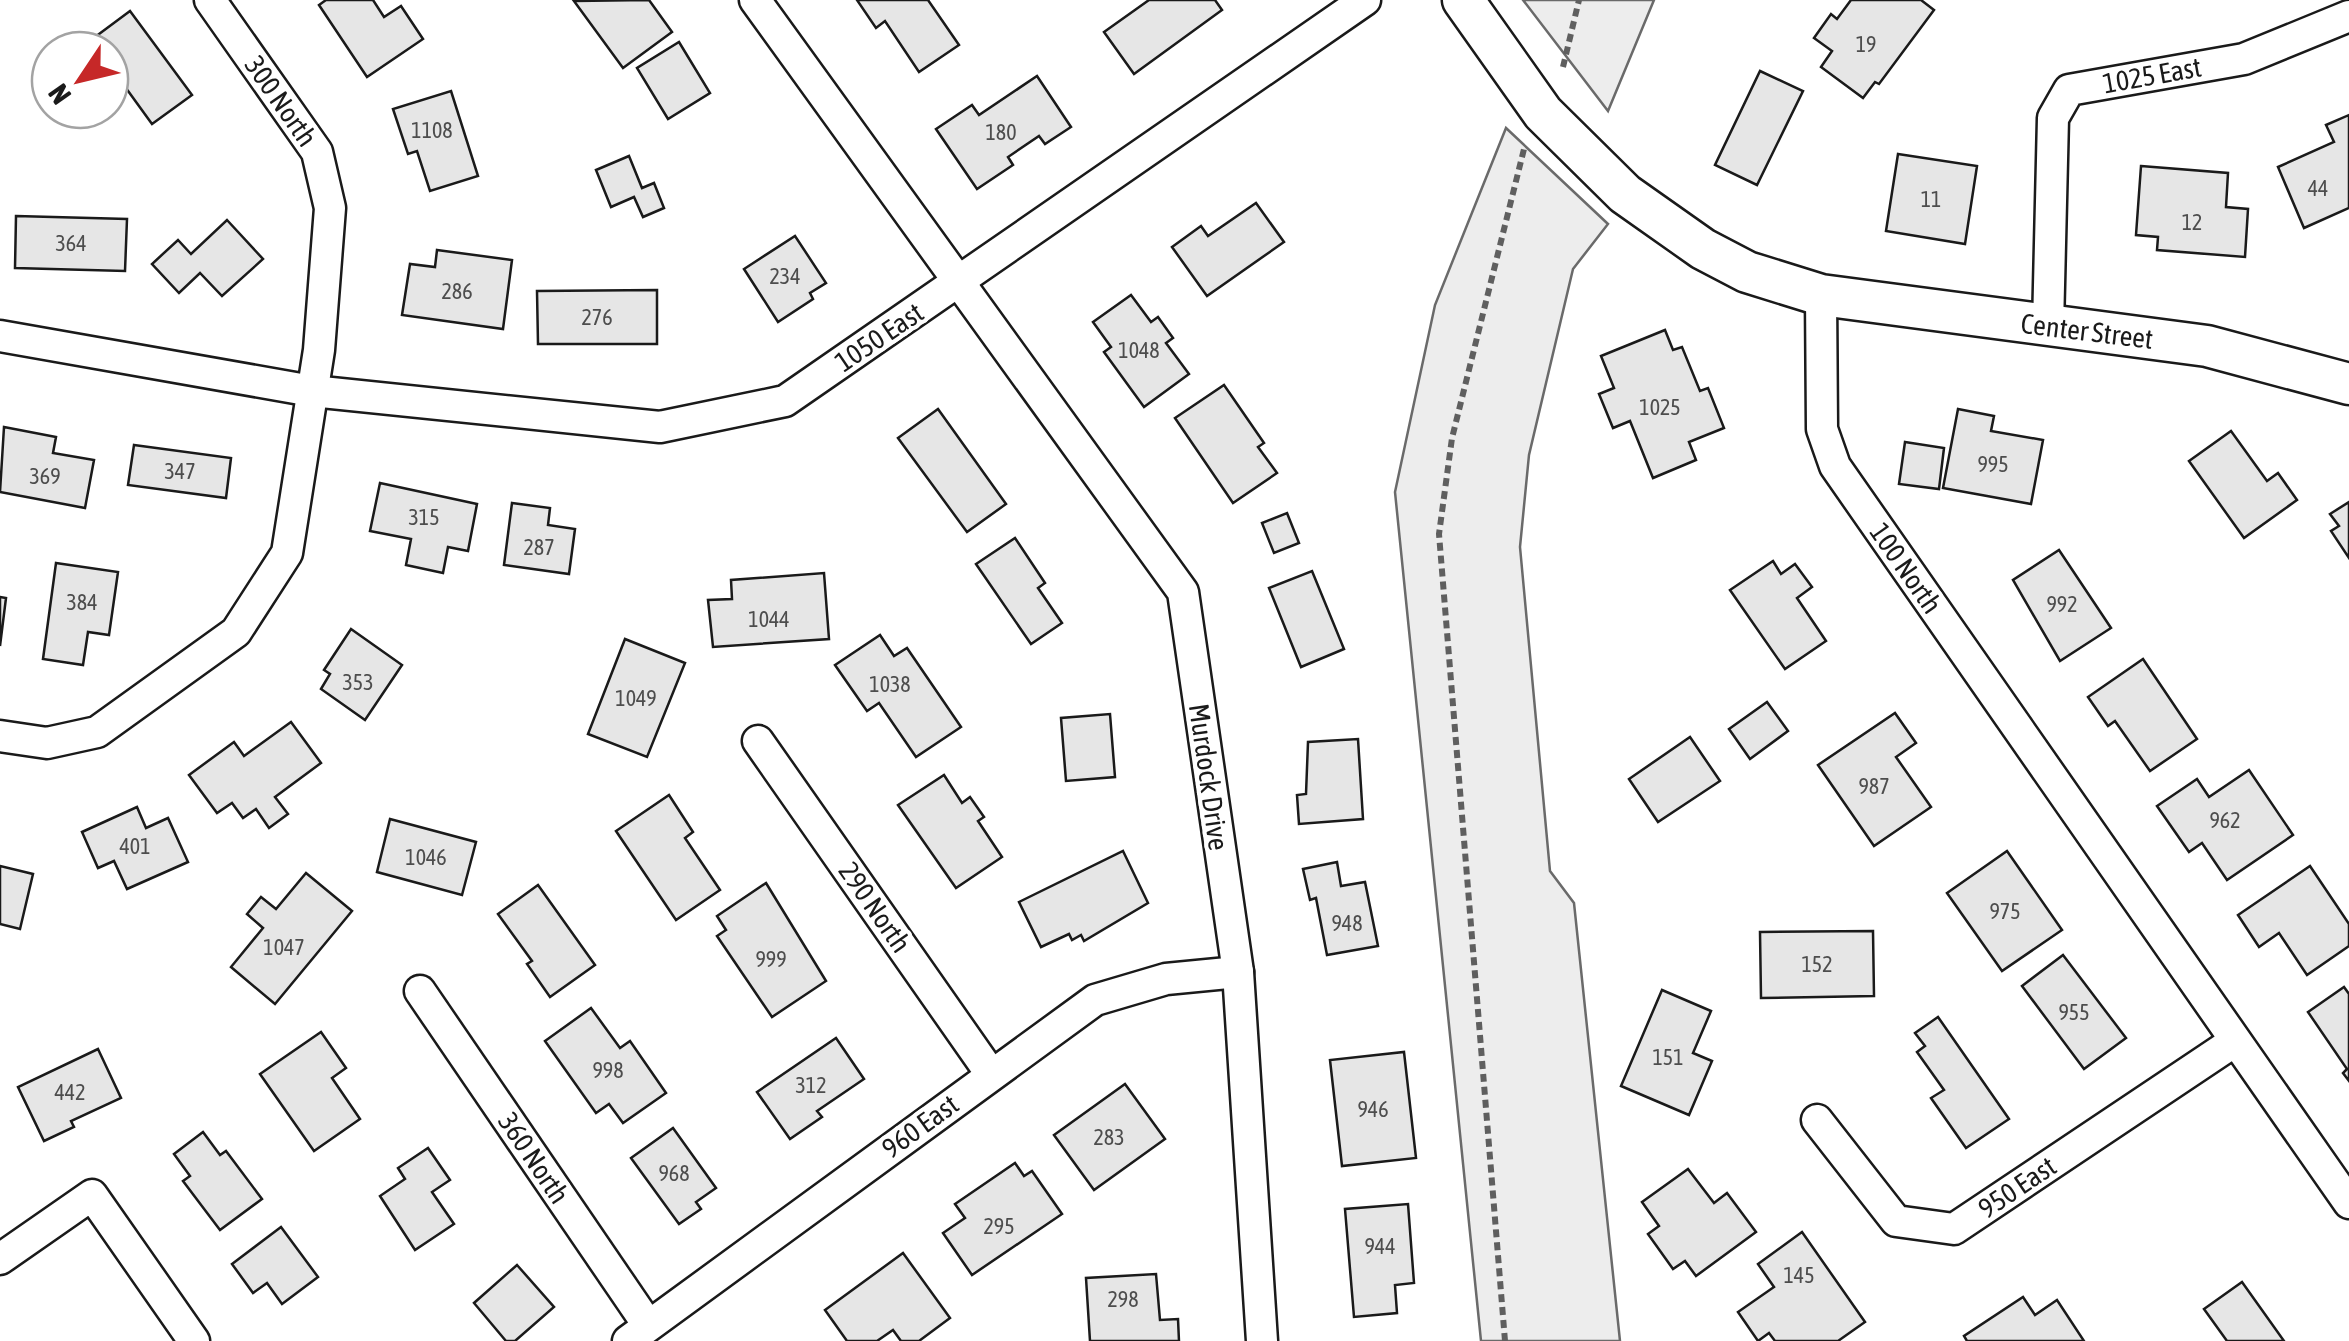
<svg xmlns="http://www.w3.org/2000/svg" width="2349" height="1341" font-family="'Asap Condensed',sans-serif">
<style>
.green{fill:#ededed;stroke:#6a6a6a;stroke-width:2.5}
.building{fill:#e6e6e6;stroke:#1a1a1a;stroke-width:2.5}
.lines{fill:none;stroke-linecap:round;stroke-linejoin:round}
.street-casing{stroke:#1a1a1a;stroke-width:35}
.secondary-casing{stroke:#1a1a1a;stroke-width:45}
.path{stroke:#5f5f5f;stroke-width:6;stroke-dasharray:8 5;stroke-linecap:butt}
.street{stroke:#fff;stroke-width:30}
.secondary{stroke:#fff;stroke-width:40}
.labels{text-anchor:middle;dominant-baseline:central;stroke-width:8;stroke-linejoin:round;paint-order:stroke}
.number-label{font-size:22px;fill:#4d4d4d}
.street-label{font-size:28px;fill:#1a1a1a;stroke:#fff}
</style>
<rect width="100%" height="100%" fill="#fff"/>
<g class="green">
<polygon points="1523,0 1654,0 1608,111"/>
<polygon points="1506,128 1608,224 1573,269 1529,455 1520,547 1550,871 1574,903 1620,1341 1481,1341 1395,492 1435,305"/>
</g>
<g class="building">
<polygon points="326,0 373,0 384,17 401,6 423,39 367,77 319,5"/>
<polygon points="649,0 672,32 623,68 574,1"/>
<polygon points="857,0 928,0 959,45 919,72 885,21 876,28"/>
<polygon points="1149,0 1215,0 1222,10 1134,74 1104,32"/>
<polygon points="1851,0 1921,0 1934,10 1879,84 1875,82 1863,98 1821,67 1832,51 1814,38 1831,14 1837,19"/>
<polygon points="130,11 192,95 152,124 110,66 110,50 99,50 91,40"/>
<polygon points="679,42 710,93 668,119 637,68"/>
<polygon points="1760,71 1803,91 1757,185 1715,165"/>
<polygon points="1037,76 1071,127 1045,144 1039,136 1008,157 1013,165 977,189 936,129 972,105 979,115"/>
<polygon points="451,91 478,176 430,191 417,151 408,154 393,109"/>
<polygon points="2349,115 2349,208 2304,228 2278,167 2334,142 2326,125"/>
<polygon points="1898,154 1977,166 1965,244 1886,231"/>
<polygon points="629,156 642,188 654,183 664,208 643,217 634,197 611,207 596,170"/>
<polygon points="2141,166 2228,173 2226,207 2248,209 2245,257 2157,250 2158,237 2136,235"/>
<polygon points="1256,203 1284,242 1207,296 1172,247 1201,226 1208,236"/>
<polygon points="16,216 127,219 125,271 15,268"/>
<polygon points="227,220 263,259 222,296 200,273 179,293 152,264 178,240 191,254"/>
<polygon points="795,236 826,283 810,293 813,299 778,322 744,269"/>
<polygon points="437,250 512,260 503,329 402,315 410,264 435,267"/>
<polygon points="657,290 657,344 538,344 537,291"/>
<polygon points="1131,295 1151,322 1158,317 1173,338 1166,343 1189,374 1144,407 1104,352 1111,347 1093,322"/>
<polygon points="1665,330 1673,350 1682,347 1700,391 1708,388 1724,428 1689,442 1696,460 1653,478 1630,421 1613,428 1599,394 1614,388 1601,356"/>
<polygon points="1224,385 1264,443 1258,447 1277,473 1233,503 1175,418"/>
<polygon points="938,409 1006,504 967,532 898,438"/>
<polygon points="1958,409 1994,416 1991,431 2043,440 2031,504 1943,488"/>
<polygon points="4,427 56,437 53,453 94,460 85,508 0,492"/>
<polygon points="2231,431 2267,481 2278,473 2297,500 2244,538 2189,461"/>
<polygon points="1905,442 1944,448 1939,489 1899,484"/>
<polygon points="134,445 231,458 226,498 128,485"/>
<polygon points="380,483 477,504 468,551 448,547 443,573 406,565 411,539 370,531"/>
<polygon points="2349,502 2349,558 2331,531 2339,526 2330,514"/>
<polygon points="512,503 550,508 548,525 575,529 569,574 504,565"/>
<polygon points="1287,513 1299,543 1274,553 1262,523"/>
<polygon points="1015,538 1045,583 1038,588 1062,623 1031,644 976,564"/>
<polygon points="2059,550 2111,628 2060,661 2013,580"/>
<polygon points="1773,561 1781,574 1795,564 1812,587 1797,598 1826,641 1785,669 1730,590"/>
<polygon points="56,563 118,572 109,635 88,632 83,665 43,659"/>
<polygon points="1312,571 1344,649 1301,667 1269,588"/>
<polygon points="824,573 829,639 713,647 708,600 732,599 731,580"/>
<polygon points="0,597 6,598 0,646"/>
<polygon points="351,629 402,665 365,720 321,689 330,674 324,670"/>
<polygon points="880,635 894,656 907,648 961,727 916,757 879,703 867,711 835,665"/>
<polygon points="625,639 685,663 647,757 588,734"/>
<polygon points="2143,659 2197,739 2150,771 2115,721 2108,726 2088,697"/>
<polygon points="1767,702 1788,731 1750,759 1729,729"/>
<polygon points="1895,713 1916,743 1896,757 1931,807 1874,846 1818,765"/>
<polygon points="1110,714 1115,777 1066,781 1061,718"/>
<polygon points="291,722 321,763 275,797 288,814 269,828 256,809 243,818 232,803 217,813 189,775 234,742 244,756"/>
<polygon points="1690,737 1720,781 1658,822 1629,779"/>
<polygon points="1358,739 1363,819 1299,824 1297,795 1306,794 1308,742"/>
<polygon points="2249,770 2293,835 2227,880 2202,843 2189,852 2157,806 2197,779 2209,797"/>
<polygon points="944,775 962,803 970,797 984,817 978,821 1002,857 956,888 898,805"/>
<polygon points="669,795 693,832 685,838 720,890 676,920 616,831"/>
<polygon points="137,807 146,828 168,818 188,862 127,889 114,861 98,868 82,832"/>
<polygon points="390,819 476,842 462,895 377,872"/>
<polygon points="1123,851 1148,903 1084,941 1081,935 1072,940 1069,934 1041,947 1019,902"/>
<polygon points="2007,851 2062,930 2002,971 1947,893"/>
<polygon points="1337,862 1341,886 1365,882 1378,946 1327,955 1316,898 1310,900 1303,869"/>
<polygon points="0,866 33,874 20,929 0,924"/>
<polygon points="2310,866 2349,924 2349,946 2307,975 2279,933 2259,947 2238,915"/>
<polygon points="306,873 352,911 275,1004 231,967 263,928 247,914 261,897 276,909"/>
<polygon points="766,883 826,981 772,1017 717,936 726,930 717,916"/>
<polygon points="538,885 595,965 550,997 527,964 532,961 498,914"/>
<polygon points="1873,931 1874,996 1761,998 1760,932"/>
<polygon points="2063,955 2126,1038 2084,1069 2022,986"/>
<polygon points="2344,987 2349,994 2349,1081 2343,1073 2347,1069 2308,1012"/>
<polygon points="1662,990 1711,1011 1693,1053 1712,1061 1689,1115 1621,1086"/>
<polygon points="591,1008 620,1048 630,1041 666,1093 623,1123 609,1104 596,1113 545,1041"/>
<polygon points="1938,1017 2009,1119 1966,1148 1931,1098 1944,1090 1917,1052 1925,1046 1915,1033"/>
<polygon points="321,1032 346,1068 332,1078 360,1119 314,1151 260,1074"/>
<polygon points="836,1038 864,1079 817,1111 822,1117 790,1139 757,1092"/>
<polygon points="98,1049 121,1098 71,1121 74,1127 44,1141 18,1087"/>
<polygon points="1404,1052 1416,1158 1342,1166 1330,1060"/>
<polygon points="1125,1084 1165,1139 1094,1190 1054,1135"/>
<polygon points="673,1128 716,1188 696,1202 701,1209 679,1224 631,1158"/>
<polygon points="203,1132 220,1155 226,1151 262,1199 220,1230 183,1181 190,1176 174,1154"/>
<polygon points="428,1148 450,1180 432,1192 454,1224 415,1250 380,1196 405,1179 398,1168"/>
<polygon points="1015,1163 1024,1176 1032,1171 1062,1214 972,1275 943,1233 965,1218 955,1204"/>
<polygon points="1688,1169 1714,1203 1727,1193 1756,1232 1696,1276 1685,1261 1673,1269 1648,1234 1659,1226 1642,1202"/>
<polygon points="1408,1204 1414,1283 1395,1285 1397,1313 1354,1317 1345,1209"/>
<polygon points="281,1227 318,1277 282,1304 267,1283 253,1293 232,1264"/>
<polygon points="1802,1232 1865,1322 1838,1341 1775,1341 1769,1333 1758,1341 1738,1312 1774,1287 1758,1264"/>
<polygon points="903,1253 950,1318 919,1341 901,1341 893,1330 877,1341 847,1341 825,1310"/>
<polygon points="517,1265 554,1307 515,1341 506,1341 474,1303"/>
<polygon points="1156,1274 1160,1320 1178,1319 1179,1341 1090,1341 1086,1278"/>
<polygon points="2242,1282 2284,1341 2227,1341 2204,1309"/>
<polygon points="2023,1297 2035,1315 2057,1300 2084,1341 1967,1341 1964,1336"/>
</g>
<g class="lines">
<defs>
<g id="street">
<polyline points="755,0 1183,592 1238,972 1262,1341"/>
<polyline points="1821,295 1822,429 1835,466 2349,1203"/>
<polyline points="2048,327 2053,118 2069,90 2244,59 2349,16"/>
<polyline points="0,336 312,391 660,427 785,401 1365,0"/>
<polyline points="0,736 47,743 97,732 236,632 287,553 319,350 330,208 317,152 210,0"/>
<polyline points="758,741 991,1074"/>
<polyline points="420,991 648,1325"/>
<polyline points="1817,1120 1896,1221 1954,1229 2235,1041"/>
<polyline points="0,1259 92,1195 194,1341"/>
<polyline points="628,1341 1095,1000 1166,979 1238,972"/>
</g>
<polyline id="secondary" points="1463,0 1543,113 1625,194 1703,249 1747,272 1821,295 2207,346 2349,384"/>
</defs>
<use href="#street" class="street-casing"/>
<use href="#secondary" class="secondary-casing"/>
<g class="path">
<polyline points="1563,67 1579,0"/>
<polyline points="1505,1341 1439,534 1452,438 1524,149"/>
</g>
<use href="#street" class="street"/>
<use href="#secondary" class="secondary"/>
</g>
<g class="labels">
<g class="number-label">
<text x="1866" y="44">19</text>
<text x="432" y="130">1108</text>
<text x="1001" y="132">180</text>
<text x="2318" y="188">44</text>
<text x="1931" y="199">11</text>
<text x="2192" y="222">12</text>
<text x="71" y="243">364</text>
<text x="785" y="276">234</text>
<text x="457" y="291">286</text>
<text x="597" y="317">276</text>
<text x="1139" y="350">1048</text>
<text x="1660" y="407">1025</text>
<text x="1993" y="464">995</text>
<text x="180" y="471">347</text>
<text x="45" y="476">369</text>
<text x="424" y="517">315</text>
<text x="539" y="547">287</text>
<text x="82" y="602">384</text>
<text x="2062" y="604">992</text>
<text x="769" y="619">1044</text>
<text x="358" y="682">353</text>
<text x="890" y="684">1038</text>
<text x="636" y="698">1049</text>
<text x="1874" y="786">987</text>
<text x="2225" y="820">962</text>
<text x="135" y="846">401</text>
<text x="426" y="857">1046</text>
<text x="2005" y="911">975</text>
<text x="1347" y="923">948</text>
<text x="284" y="947">1047</text>
<text x="771" y="959">999</text>
<text x="1817" y="964">152</text>
<text x="2074" y="1012">955</text>
<text x="1668" y="1057">151</text>
<text x="608" y="1070">998</text>
<text x="811" y="1085">312</text>
<text x="70" y="1092">442</text>
<text x="1373" y="1109">946</text>
<text x="1109" y="1137">283</text>
<text x="674" y="1173">968</text>
<text x="999" y="1226">295</text>
<text x="1380" y="1246">944</text>
<text x="1799" y="1275">145</text>
<text x="1123" y="1299">298</text>
</g>
<g class="street-label">
<text transform="translate(2152 75) rotate(-10)">1025 East</text>
<text transform="translate(281 101) rotate(55)">300 North</text>
<text transform="translate(2087 331) rotate(7)">Center Street</text>
<text transform="translate(879 337) rotate(-34)">1050 East</text>
<text transform="translate(1906 568) rotate(55)">100 North</text>
<text transform="translate(1209 777) rotate(82)">Murdock Drive</text>
<text transform="translate(875 907) rotate(55)">290 North</text>
<text transform="translate(920 1126) rotate(-36)">960 East</text>
<text transform="translate(534 1158) rotate(56)">360 North</text>
<text transform="translate(2017 1187) rotate(-34)">950 East</text>
</g>
</g>
<g transform="translate(80 80) rotate(235)"><circle r="48" fill="#ffffff" stroke="#a3a3a3" stroke-width="2.5"/>
<path d="M0-8L18 38L0 25L-18 38Z" fill="#c62828"/>
<text y="-15" font-size="28" font-weight="bold" text-anchor="middle" fill="#1a1a1a">N</text>
</g>
</svg>
